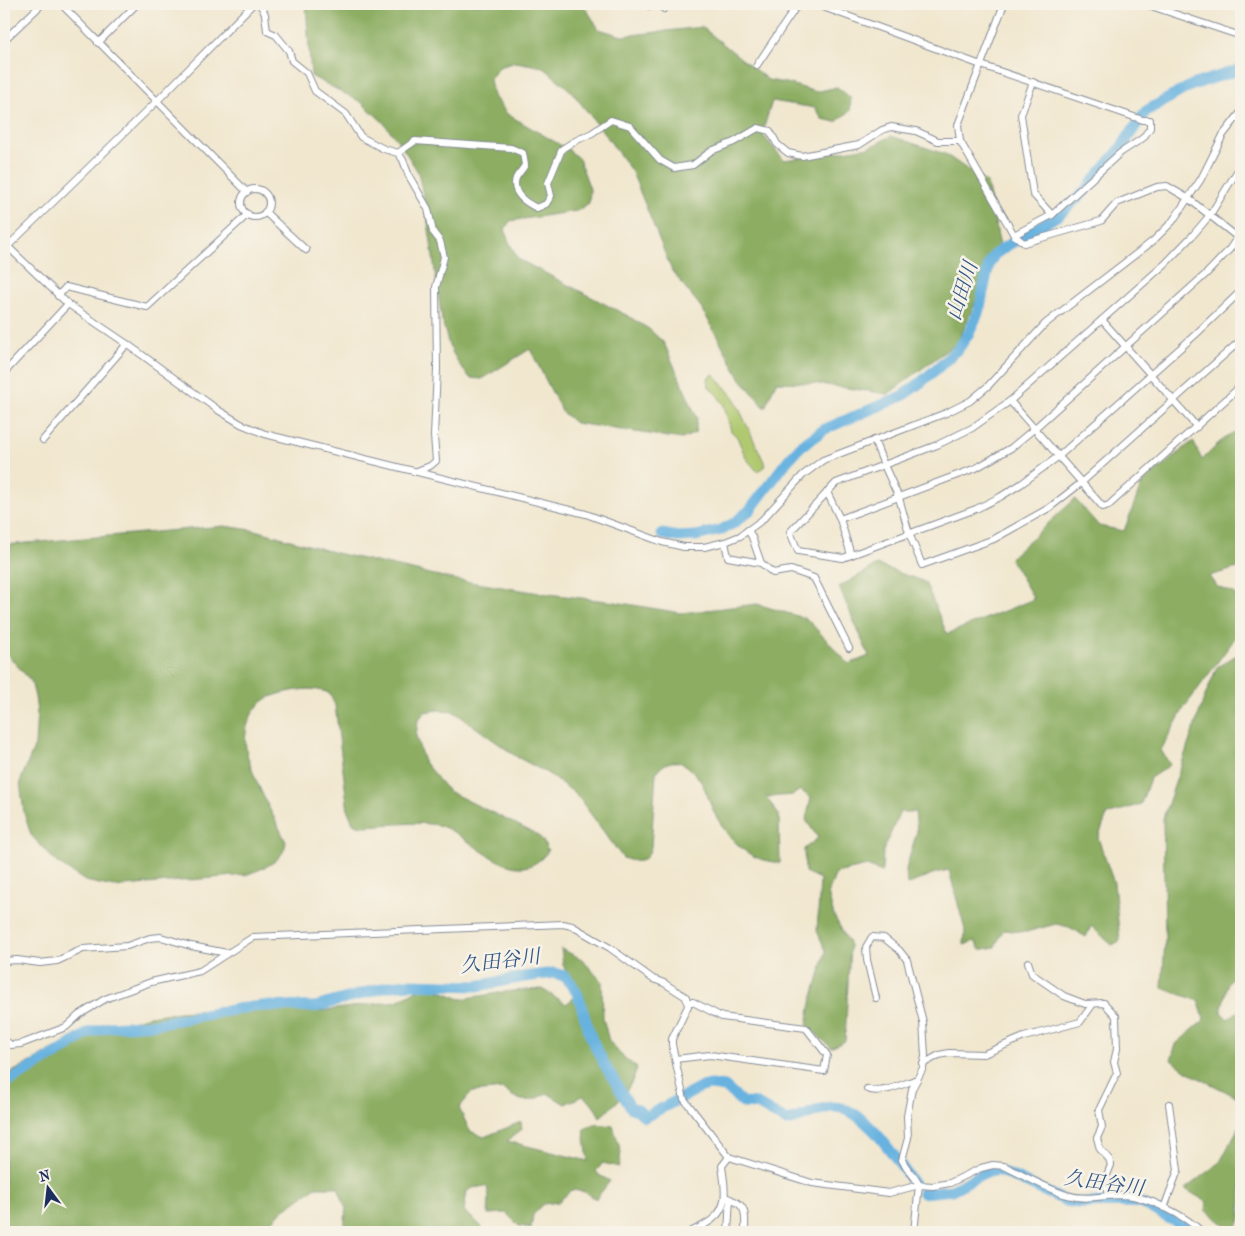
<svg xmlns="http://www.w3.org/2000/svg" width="1245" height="1236" font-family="'IM FELL French Canon','Noto Serif JP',serif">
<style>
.green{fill:#b0c96f;stroke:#667c66}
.forest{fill:#8cad62;stroke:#546e60}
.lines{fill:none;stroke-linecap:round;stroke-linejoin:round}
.stream{stroke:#68b2e0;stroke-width:2}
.river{stroke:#68b2e0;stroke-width:11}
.minor-casing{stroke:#868b96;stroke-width:8}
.minor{stroke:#fff;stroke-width:6}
.labels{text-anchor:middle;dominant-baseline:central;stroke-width:5;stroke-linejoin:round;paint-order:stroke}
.water-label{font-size:20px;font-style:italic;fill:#325685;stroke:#f7f3e8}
</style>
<rect width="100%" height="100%" fill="#f7f3e8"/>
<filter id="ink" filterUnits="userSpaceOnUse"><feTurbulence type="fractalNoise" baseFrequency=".02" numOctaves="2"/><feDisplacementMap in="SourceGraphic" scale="10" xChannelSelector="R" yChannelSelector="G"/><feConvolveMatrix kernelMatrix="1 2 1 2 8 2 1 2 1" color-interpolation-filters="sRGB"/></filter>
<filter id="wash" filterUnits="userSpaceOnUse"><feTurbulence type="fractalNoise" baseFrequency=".0096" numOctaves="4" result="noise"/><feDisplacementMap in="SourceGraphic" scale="20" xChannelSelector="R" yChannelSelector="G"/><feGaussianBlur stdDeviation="1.12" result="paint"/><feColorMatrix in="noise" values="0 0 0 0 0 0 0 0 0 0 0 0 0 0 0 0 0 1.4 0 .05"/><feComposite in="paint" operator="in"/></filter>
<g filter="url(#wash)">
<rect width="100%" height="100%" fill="#f1e7cf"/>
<polygon class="green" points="714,374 734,398 766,466 757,471 746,458 737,437 731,431 724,406 718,396 709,387 708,378"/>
<g class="forest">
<polygon points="306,4 583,4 599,29 622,36 702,27 768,80 791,84 816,92 837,87 851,98 850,111 836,122 822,119 815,108 772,101 762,134 784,160 870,147 891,136 945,154 987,183 1000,246 958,342 888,394 812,383 776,382 765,408 740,378 701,307 672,271 632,172 604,133 571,91 543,67 516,62 499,67 490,79 493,95 507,114 569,150 579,159 590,189 589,203 577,211 510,221 505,229 509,242 518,259 628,316 649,329 664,343 697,418 695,433 682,439 575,423 562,412 530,349 482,379 470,378 460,366 449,346 442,320 426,208 418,172 401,145 383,122 361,102 311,76"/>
<path d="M1241,429V567L1209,576L1216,586L1235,594L1237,607H1241V633L1233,641L1184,708L1161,750L1170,765L1150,778L1141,804L1107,815L1098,838L1114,883L1120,941L1112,945L1091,926L1086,937L1069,927L1056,924L1026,932L1003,930L995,947L980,950L975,941L964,945L965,930L949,870L935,873L907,885L906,869L917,831L915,812H900L883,851L882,872L867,866L836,873L828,893L834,916L850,945L845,1041L831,1048L807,1025L811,1003L826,951L817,931L820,879L805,872L804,849L818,838L806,820L811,798L800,790L793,795L766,797L779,815L780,863C761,860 751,858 736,843C730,837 723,829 719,821C710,808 708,791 699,779C687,761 670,754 656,773L651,847C646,864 638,863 623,858L576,794L547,773L517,757L453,711L438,710L425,712L418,720L416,736L424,762L448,791L538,835L544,842L548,851C516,895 472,836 441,826C420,820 382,826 360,826L353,823L348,811L335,705L329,693C312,686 293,690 276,695C248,703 240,736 249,761C258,789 274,816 286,842C284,862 262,869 245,875L114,887L85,881L56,862L31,835L24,813L20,782L35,745L37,712L35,697L31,681L4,651V545L224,526L259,531L336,553L457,580L540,593L615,602L681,613L757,604L807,619L849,664L869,656L839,587L877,565L925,582L947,634L1034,599L1010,558L1075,499L1099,526L1124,531L1142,483L1193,441L1202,460L1225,437Z"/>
<polygon points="1241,655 1241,968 1228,983 1221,1012 1228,1019 1241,1009 1241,1099 1193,1075 1171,1060 1176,1044 1204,1020 1199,1001 1162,988 1165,940 1163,818 1205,696 1217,667 1235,656"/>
<path d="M561,949L582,959L602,982L603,1018L609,1041L620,1054L637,1068C631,1090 618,1102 600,1117L592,1103L583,1096L565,1104L547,1093C527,1104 521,1103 503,1089L472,1092L459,1108L470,1131L484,1137L521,1122L522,1129L507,1141L588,1161L584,1129L596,1124L613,1126L621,1152L619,1167L603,1163L596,1171L599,1175L610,1181L596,1199L585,1192L572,1190L558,1202L544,1204L533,1215L531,1228L519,1226L506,1213L488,1214L489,1198L487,1186L472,1188L467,1191L464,1211L480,1225L485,1232H344L346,1209L338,1187H316L283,1210L262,1232H4V1076L39,1058L52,1050L119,1025L149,1016L179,1012L229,1009L320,1011L397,1001L426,985L461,999L511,991L542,989L566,1004L575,997L563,964Z"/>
<polygon points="1241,1123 1241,1218 1234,1232 1206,1210 1207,1202 1185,1189 1220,1162"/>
</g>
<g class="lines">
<polyline class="stream" points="4,1069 13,1079"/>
<g class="river">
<polyline points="662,534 678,537 696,536 721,530 734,523 750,510 788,460 801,446 825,429 902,396 920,383 942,364 959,348 969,333 979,311 989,264 994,255 1005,247 1060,214 1083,193 1118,152 1146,111 1192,85 1241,69"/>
<path d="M4,1084L58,1053L88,1033L109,1027L155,1024L243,1008L263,1006L315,1007L390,986L409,984L477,986L524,977L554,973L564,976L571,983L578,995L591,1038L603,1062L631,1108L638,1110L645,1117L702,1087L710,1085L725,1087L743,1103L757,1104L787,1121C802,1118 816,1109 831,1107C863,1104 897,1160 913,1183"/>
<polyline points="923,1193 952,1190 984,1173 998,1170 1066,1201 1080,1203 1129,1202 1141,1203 1194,1232"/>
</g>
</g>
</g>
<g filter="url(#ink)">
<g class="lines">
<defs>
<g id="minor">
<polyline points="61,4 247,192"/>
<path d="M260,4L265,14L267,31L276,35L289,51L292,61L307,73L315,91L346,114L361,137L384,149L398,153L415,141L511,148L523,153L525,165C523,169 518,174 516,178C511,193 526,203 537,208L546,204L551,196L548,183L562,149L573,142L592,133L611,120L630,126L660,160L674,168L693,165L711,151L734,142L758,128L770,131L777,144L788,153L802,156L859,145L882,130L891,127L916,131L938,141H960"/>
<polyline points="646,4 649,6 652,4"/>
<polyline points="781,4 795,4"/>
<polyline points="815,4 981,65 1143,120 1150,120 1150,128 1143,138 1120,153 1052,215 1014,235"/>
<polyline points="1004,4 958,125 960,141 1014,235 1024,243 1101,221 1117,203 1157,187 1167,186 1189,199 1241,240"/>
<polyline points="1145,4 1241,36"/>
<polyline points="664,9 667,4"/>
<polyline points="4,40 42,4"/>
<polyline points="98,43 137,4"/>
<polyline points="757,65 798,4"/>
<polyline points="1033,82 1021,115 1033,194 1052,215"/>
<polyline points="398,153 403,160 409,176 428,209 433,232 440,241 444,257 436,287 437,369 434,436 436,461 430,466 417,471"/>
<polyline points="1241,165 1210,215 1193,235 1165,264 1010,401 972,428 937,445 836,483 790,532 798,551 843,558 976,509 1000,497 1021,484 1059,456 1195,335 1241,291"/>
<circle cx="255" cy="203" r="14"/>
<polyline points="265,212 306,250"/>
<polyline points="4,243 68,304 127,344 218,410 241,424 265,434 586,514 662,542 684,547 704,547 725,542 740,536 762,520 803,475 823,460 946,413 970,401 988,386 1045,324 1153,241 1172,222 1201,179 1223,135 1241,112"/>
<polyline points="7,247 156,102 253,4"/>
<polyline points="58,296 66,287 147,307 248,214"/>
<polyline points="1102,320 1197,427"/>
<polyline points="4,373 68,304"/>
<polyline points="1010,401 1103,507 1109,505 1241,386"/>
<polyline points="43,440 127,344"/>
<polyline points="874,440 884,465 899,498 909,533 922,565 994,539 1049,508 1081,483 1241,340"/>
<polyline points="827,492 840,519 851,555"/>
<polyline points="840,519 976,468 1011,448 1035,428 1206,274 1229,250 1241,232"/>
<polyline points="748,530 752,537 761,563"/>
<polyline points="725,542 728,557 761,563 773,573 791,570 814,578 849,648"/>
<polyline points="4,961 17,960 40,963 57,961 83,949 127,946 150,938 161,937 191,946 227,953"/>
<polyline points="1028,962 1032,974 1064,996 1085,1004 1104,1003 1116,1016 1117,1049 1114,1062 1117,1073 1099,1110 1102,1127 1097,1138 1100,1149 1109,1159 1111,1165 1105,1180 1108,1196"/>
<path d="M876,998L867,960L866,947L872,937L884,938L899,950L907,960L923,1022L925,1056L923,1068L912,1089L907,1116L908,1138L902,1160C907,1170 915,1176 919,1185L914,1232"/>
<path d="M4,1040L11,1045L21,1044L66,1027L79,1015L105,999L151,982L200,971L253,937L563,924L572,926L610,948L653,979L664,983L686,997L688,1006L672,1039V1045L683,1095L684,1099L729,1157L812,1183L889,1193L919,1185L933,1186L950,1183L981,1168L993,1165L1004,1166C1023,1175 1047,1189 1067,1195C1086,1201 1104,1195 1124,1195C1147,1196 1186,1216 1202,1232"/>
<polyline points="675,1059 710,1055 824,1071 827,1055 806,1028 722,1017 693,1002 688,1002"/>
<polyline points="923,1064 939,1055 949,1053 984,1054 1024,1037 1080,1022 1093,1004"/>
<path d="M867,1089C882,1095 903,1084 917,1079"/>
<polyline points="728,1198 730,1199 728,1232"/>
<path d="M730,1199C748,1206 745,1215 745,1232"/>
<polyline points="1164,1208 1178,1170 1169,1104"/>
<path d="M690,1232C698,1228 708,1224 714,1218C730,1205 724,1183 722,1166L729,1157"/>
</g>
</defs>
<use href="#minor" class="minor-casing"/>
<use href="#minor" class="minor"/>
</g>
</g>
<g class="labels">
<g class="water-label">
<text transform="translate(962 291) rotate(-72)">山田川</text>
<text transform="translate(500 961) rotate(-7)">久田谷川</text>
<text transform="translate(1104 1183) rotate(8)">久田谷川</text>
</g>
</g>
<rect width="1245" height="1236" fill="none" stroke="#f7f3e8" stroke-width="20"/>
<g transform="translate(48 1188) rotate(345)" stroke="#f7f3e8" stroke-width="4" paint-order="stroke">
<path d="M0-4L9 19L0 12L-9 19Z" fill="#1b2f5e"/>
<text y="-8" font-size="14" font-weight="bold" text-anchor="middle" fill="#1b2f5e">N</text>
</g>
</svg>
